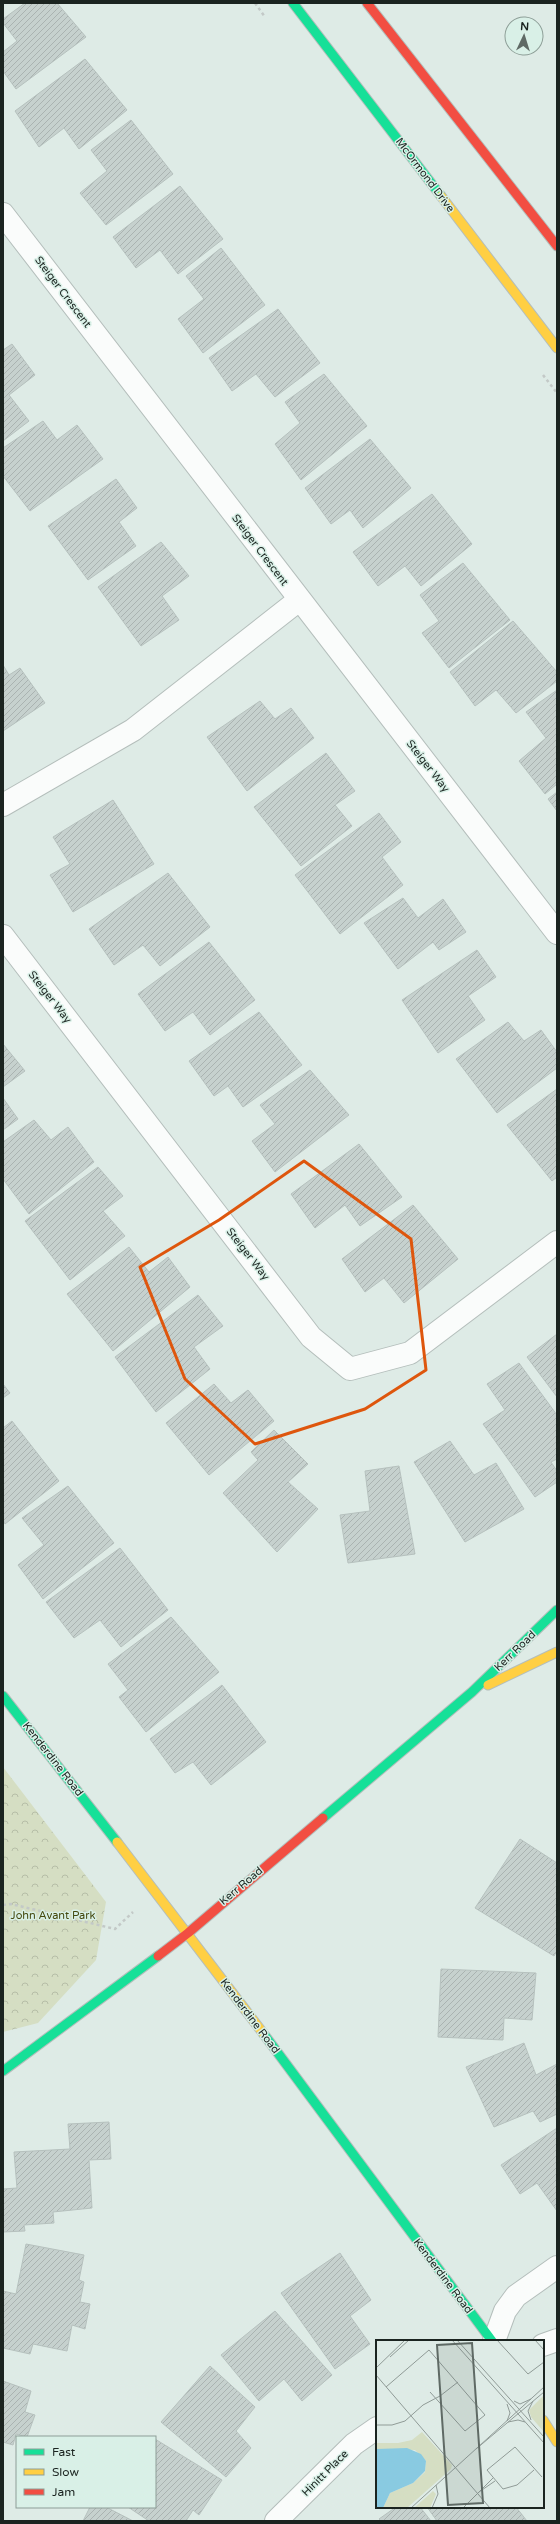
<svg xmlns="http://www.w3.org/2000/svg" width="560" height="2524" font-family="'Varela Round',sans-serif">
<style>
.park{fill:url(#park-crowns)}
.building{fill:url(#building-hatch);stroke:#b6c1be}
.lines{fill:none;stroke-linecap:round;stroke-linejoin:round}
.street-casing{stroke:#b4bebb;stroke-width:24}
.fast-casing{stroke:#b4bebb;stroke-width:11}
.slow-casing{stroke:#b4bebb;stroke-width:11}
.jam-casing{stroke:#b4bebb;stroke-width:11}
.path{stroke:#c3c9c7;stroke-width:2.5;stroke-dasharray:3 3;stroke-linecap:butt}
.street{stroke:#fafcfb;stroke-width:22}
.fast{stroke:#16e098;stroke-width:9}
.slow{stroke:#ffcf43;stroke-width:9}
.jam{stroke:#f24e42;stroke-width:9}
.marked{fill:none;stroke:#de560d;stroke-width:3;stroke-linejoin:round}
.labels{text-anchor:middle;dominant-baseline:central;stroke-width:3;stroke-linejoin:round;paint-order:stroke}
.street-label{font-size:11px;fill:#1b2420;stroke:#d9f0e7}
.park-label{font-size:11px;fill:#44480e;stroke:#d9f0e7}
.inset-road{fill:none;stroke:#909b97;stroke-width:1}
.view{fill:#5f6a65;fill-opacity:0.15;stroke:#5f6a65;stroke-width:2}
.inset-edge{fill:none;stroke:#1b2420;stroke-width:2}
</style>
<defs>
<pattern id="park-crowns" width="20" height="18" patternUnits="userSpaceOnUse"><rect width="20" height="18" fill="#d5dec3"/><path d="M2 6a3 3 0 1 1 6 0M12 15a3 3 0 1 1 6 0" fill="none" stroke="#b6bea7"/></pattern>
<pattern id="building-hatch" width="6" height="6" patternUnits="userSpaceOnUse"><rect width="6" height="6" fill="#c6d1ce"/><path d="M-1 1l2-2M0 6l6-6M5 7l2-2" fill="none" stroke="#aab3b1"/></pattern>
</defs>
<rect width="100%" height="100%" fill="#deebe6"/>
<polygon class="park" points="3,1767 106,1902 96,1960 38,2023 3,2032"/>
<g class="building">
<polygon points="25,3 57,3 86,37 16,89 3,71 3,52 17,41 3,23 3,19"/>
<polygon points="85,59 127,110 79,149 64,128 39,147 15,111"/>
<polygon points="131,120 173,174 106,225 80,193 107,171 91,150"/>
<polygon points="180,186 223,239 178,274 160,250 136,268 113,237"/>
<polygon points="221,248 265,305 203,353 178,319 204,299 186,276"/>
<polygon points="278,309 320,363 275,397 256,374 232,391 209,358"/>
<polygon points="12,344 35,375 9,395 29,421 3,441 3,350"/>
<polygon points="324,374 367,426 301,480 275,444 300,423 285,402"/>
<polygon points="43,421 57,440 77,425 103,459 30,511 3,476 3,448"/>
<polygon points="370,439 411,488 363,528 350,510 331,524 305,488"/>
<polygon points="116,479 137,508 119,522 136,546 88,580 48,526"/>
<polygon points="432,494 472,544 421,586 405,566 378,586 353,552"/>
<polygon points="161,542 189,576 162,596 179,620 141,646 98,587"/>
<polygon points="463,563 510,620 449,668 422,633 439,621 420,595"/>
<polygon points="513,621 557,672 557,681 516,713 496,690 475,706 450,672"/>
<polygon points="3,665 9,675 20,668 45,703 3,731"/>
<polygon points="557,690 557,784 545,794 519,761 546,738 526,712"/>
<polygon points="260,701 275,719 291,708 314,738 247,791 207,737"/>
<polygon points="326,753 355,791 335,805 352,826 301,866 254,807"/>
<polygon points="557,792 557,811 548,799"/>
<polygon points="113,800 154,864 73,912 50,875 70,864 53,837"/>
<polygon points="379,813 401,842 382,857 403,885 340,934 295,875"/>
<polygon points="168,873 210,927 160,966 143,945 114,965 89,929"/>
<polygon points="403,898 418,918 443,899 466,932 439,950 433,942 398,969 364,923"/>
<polygon points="209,942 255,1000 210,1035 193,1012 165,1031 138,994"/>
<polygon points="477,950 496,977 468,996 485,1020 438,1053 402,1000"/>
<polygon points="259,1012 302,1065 243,1107 228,1086 214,1096 189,1061"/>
<polygon points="508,1022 524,1041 541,1030 557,1052 557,1068 497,1113 456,1059"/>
<polygon points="3,1044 25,1071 3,1087"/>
<polygon points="310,1070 349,1115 275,1172 252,1141 275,1124 260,1105"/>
<polygon points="557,1089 557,1177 552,1181 507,1125"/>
<polygon points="3,1098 18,1119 3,1130"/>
<polygon points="34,1120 51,1140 68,1127 94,1162 29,1214 3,1179 3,1142"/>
<polygon points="359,1144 402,1197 360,1226 345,1205 315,1228 291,1194"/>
<polygon points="98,1167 123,1196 103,1211 125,1236 70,1280 25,1221"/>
<polygon points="413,1205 458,1259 404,1303 384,1278 365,1292 342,1259"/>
<polygon points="129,1247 149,1272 168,1257 190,1287 113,1351 67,1294"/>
<polygon points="198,1295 223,1326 194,1347 210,1369 156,1412 115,1357"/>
<polygon points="557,1334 557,1397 527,1357"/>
<polygon points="519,1363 557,1415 557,1459 551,1462 557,1471 557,1482 535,1497 483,1424 505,1410 487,1384"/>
<polygon points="3,1384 10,1393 3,1398"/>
<polygon points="214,1384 231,1403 248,1390 274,1421 209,1475 166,1423"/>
<polygon points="12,1421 59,1481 5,1524 3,1520 3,1428"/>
<polygon points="274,1430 308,1464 288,1482 318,1509 277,1552 223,1493 258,1460 251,1452"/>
<polygon points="450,1441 474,1475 496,1463 524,1509 465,1542 414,1462"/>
<polygon points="399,1466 415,1554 348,1563 340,1515 370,1511 365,1471"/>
<polygon points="68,1486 114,1543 43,1599 18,1565 44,1545 22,1518"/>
<polygon points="120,1548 168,1610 121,1647 100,1620 74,1638 46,1602"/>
<polygon points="171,1617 219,1672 146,1732 119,1697 128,1690 108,1664"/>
<polygon points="222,1685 266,1742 211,1785 193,1762 175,1773 150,1739"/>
<polygon points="520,1839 557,1863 557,1951 554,1956 475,1908"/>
<polygon points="441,1969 536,1973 532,2020 504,2018 503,2040 438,2037"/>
<polygon points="524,2043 536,2075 557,2064 557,2114 540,2122 533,2111 494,2127 466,2067"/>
<polygon points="109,2122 111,2159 89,2160 92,2208 53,2212 54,2223 24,2225 25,2231 3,2232 3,2189 17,2188 14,2152 70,2149 68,2124"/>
<polygon points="557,2128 557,2211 537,2183 520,2194 501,2165"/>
<polygon points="26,2244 84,2255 79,2280 84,2282 80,2302 90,2304 85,2329 72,2325 67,2351 33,2344 30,2354 3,2348 3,2291 16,2294"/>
<polygon points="340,2253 371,2300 350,2316 370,2344 335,2369 281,2293"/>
<polygon points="275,2311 332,2375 302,2401 284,2379 259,2401 221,2355"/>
<polygon points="210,2366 255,2407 236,2431 251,2448 226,2477 161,2422"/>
<polygon points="3,2381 31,2391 25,2412 35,2415 27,2437 16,2434 13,2445 3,2442"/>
<polygon points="155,2439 222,2480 199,2515 193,2510 186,2521 149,2521 128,2507 155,2507"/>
<polygon points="90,2507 106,2507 133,2521 83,2521"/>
<polygon points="396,2507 420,2507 431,2521 381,2521 379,2519"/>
<polygon points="427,2507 516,2507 527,2521 437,2521"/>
</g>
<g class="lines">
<defs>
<g id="street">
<polyline points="3,214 557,933"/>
<polyline points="3,805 133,730 299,600"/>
<polyline points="3,936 311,1337 350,1369 410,1353 557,1242"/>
<polyline points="494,2341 505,2311 516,2296 557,2267"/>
<polyline points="543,2345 557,2340"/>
<polyline points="276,2521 354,2444 377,2428"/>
</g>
<g id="fast">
<polyline points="293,3 441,196"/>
<polyline points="3,1696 117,1842"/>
<polyline points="323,1818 472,1692 557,1610"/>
<polyline points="263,2033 492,2341"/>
<polyline points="3,2071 158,1956"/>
</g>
<g id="slow">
<polyline points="441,196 557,348"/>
<polyline points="488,1685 557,1652"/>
<polyline points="117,1842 263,2033"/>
<polyline points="543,2420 557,2442"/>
</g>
<g id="jam">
<polyline points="367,3 557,246"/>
<polyline points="158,1956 188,1933 323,1818"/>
</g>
</defs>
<use href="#street" class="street-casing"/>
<use href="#fast" class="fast-casing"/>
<use href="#slow" class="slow-casing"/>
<use href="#jam" class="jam-casing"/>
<g class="path">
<polyline points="255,3 265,17"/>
<polyline points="543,375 557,393"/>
<polyline points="3,1905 11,1904 115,1929 133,1912"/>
</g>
<use href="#street" class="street"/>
<use href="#fast" class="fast"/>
<use href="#slow" class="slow"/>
<use href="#jam" class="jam"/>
</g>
<path class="marked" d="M304,1161L411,1239L426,1370L365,1409L255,1444L185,1379L140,1267L219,1220Z"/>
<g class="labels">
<g class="street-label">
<text transform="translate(425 175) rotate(53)">McOrmond Drive</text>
<text transform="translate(63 292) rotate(53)">Steiger Crescent</text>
<text transform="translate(260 550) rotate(53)">Steiger Crescent</text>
<text transform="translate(428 766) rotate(52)">Steiger Way</text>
<text transform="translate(50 997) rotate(52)">Steiger Way</text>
<text transform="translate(248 1254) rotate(52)">Steiger Way</text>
<text transform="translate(515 1651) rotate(-44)">Kerr Road</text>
<text transform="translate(53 1759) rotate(52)">Kenderdine Road</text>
<text transform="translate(241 1886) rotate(-40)">Kerr Road</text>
<text transform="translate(250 2016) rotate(53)">Kenderdine Road</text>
<text transform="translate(443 2276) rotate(53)">Kenderdine Road</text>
<text transform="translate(325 2473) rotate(-45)">Hinitt Place</text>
</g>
<g class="park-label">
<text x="53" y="1915">John Avant Park</text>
</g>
</g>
<g transform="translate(376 2340)">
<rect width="168" height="168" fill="#deebe6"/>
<path d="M168,55V92L155,77L153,70ZM46,92L76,125L75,129L31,168H7L14,153L37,143L49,132L50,121L39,110L0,109V103H22L36,100ZM57,151L60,154L54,168H38Z" fill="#d5dec3"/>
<path d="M31,108L45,114L50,121L49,131L37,143L14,153L7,168H0V109Z" fill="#89cae1"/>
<path class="inset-road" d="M76,0L168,103M81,0L168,97M121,0L152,34L168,22M159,0L168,10M14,17L33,0M0,28L29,0M0,35L114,168M10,47L53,10L109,75L89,91L54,52M138,61L144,64L155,59M155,80L152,71L157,61M131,81L134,73L131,64M132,82L142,80L149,82M0,85H16L29,81L47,65L64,56L82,42M100,109L168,52M158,130L141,145L127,149L111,130L139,107L166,137M103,152L119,141M35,168L168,47M56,168L62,154L60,145M87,168L117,138"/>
<path class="view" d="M96,3L107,163L72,165L61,5Z"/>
<rect width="168" height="168" class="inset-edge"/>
</g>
<rect width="560" height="2524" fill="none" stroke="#1b2420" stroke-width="8"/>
<rect x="16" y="2436" width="140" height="72" fill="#d9f0e7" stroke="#8d9e97"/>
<rect x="24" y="2449" width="20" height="6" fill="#16e098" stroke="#8d9e97"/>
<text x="52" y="2456" font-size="12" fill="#1b2420">Fast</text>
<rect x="24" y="2469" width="20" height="6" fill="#ffcf43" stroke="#8d9e97"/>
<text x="52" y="2476" font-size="12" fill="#1b2420">Slow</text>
<rect x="24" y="2489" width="20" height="6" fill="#f24e42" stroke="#8d9e97"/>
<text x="52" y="2496" font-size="12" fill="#1b2420">Jam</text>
<g transform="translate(524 36) rotate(4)"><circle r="19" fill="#d9f0e7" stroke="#8d9e97"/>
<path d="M0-3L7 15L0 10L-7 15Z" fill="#5f6a65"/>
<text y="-6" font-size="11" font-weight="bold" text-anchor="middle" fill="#1b2420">N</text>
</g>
</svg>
